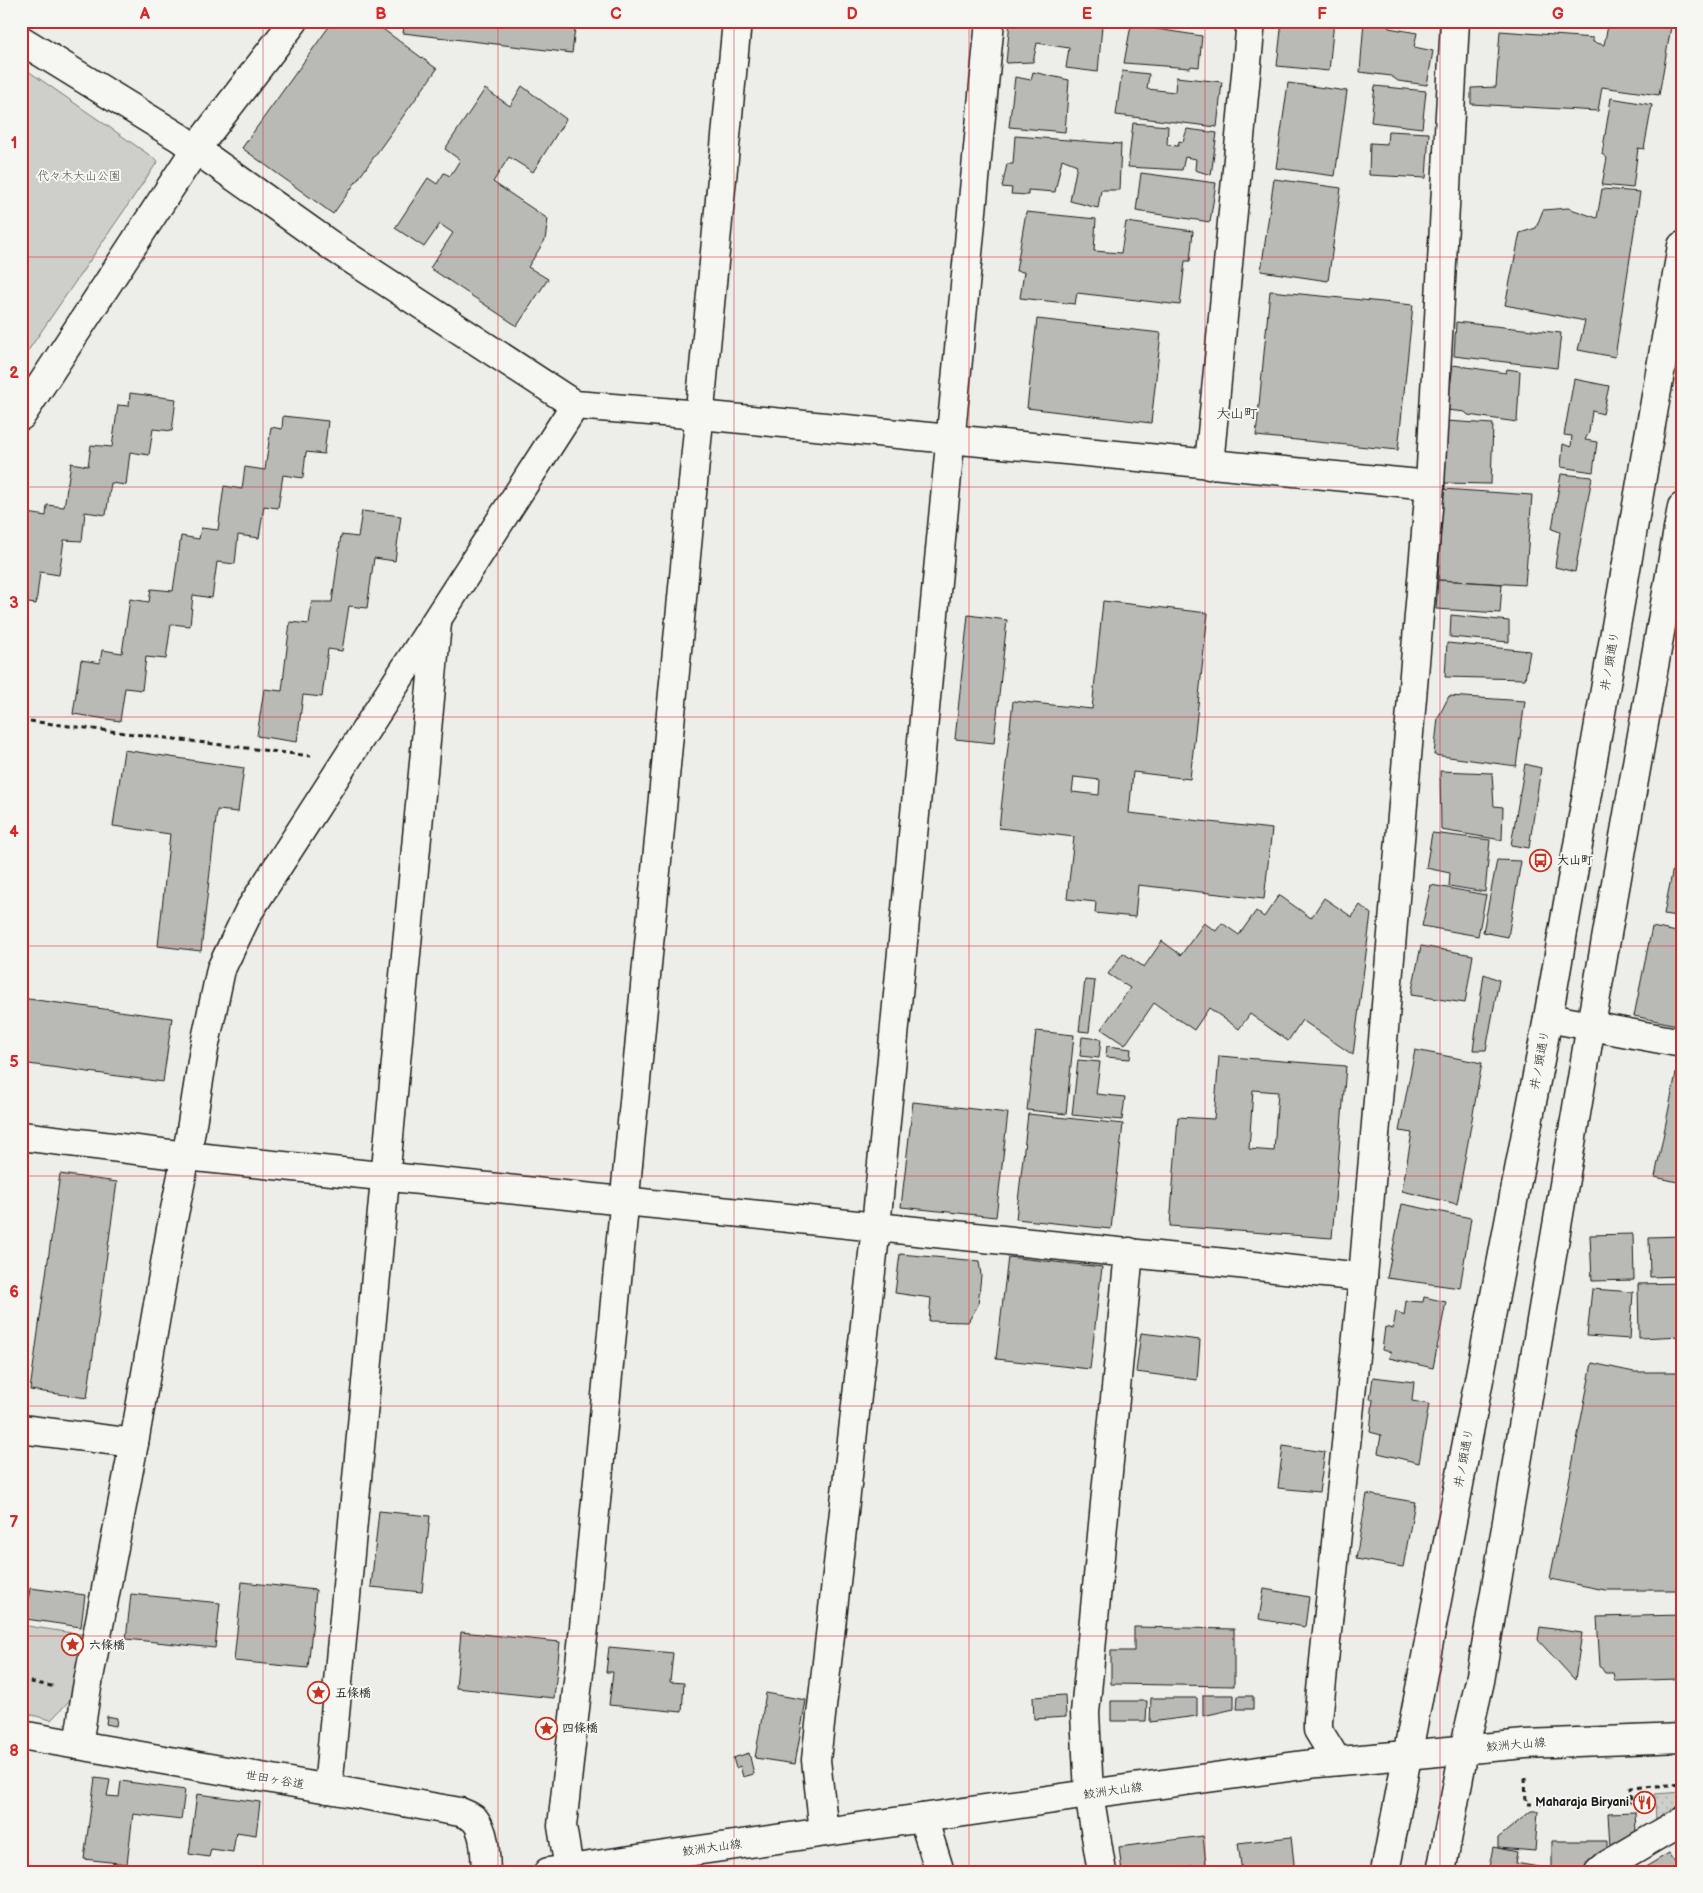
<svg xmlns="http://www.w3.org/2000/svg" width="1703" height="1893" font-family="'Balsamiq Sans','Klee One',sans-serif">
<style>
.grass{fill:url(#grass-dots);stroke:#757574}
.park{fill:#cececb;stroke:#757574}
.building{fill:#b9b9b6;stroke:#1c1c1c;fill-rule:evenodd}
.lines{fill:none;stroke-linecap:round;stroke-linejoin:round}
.minor-casing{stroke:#1c1c1c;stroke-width:31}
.major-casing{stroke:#1c1c1c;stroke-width:31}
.path{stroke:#1c1c1c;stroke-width:3;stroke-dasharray:5 4;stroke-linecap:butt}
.minor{stroke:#f6f6f2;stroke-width:28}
.major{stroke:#f6f6f2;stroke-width:28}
.grid{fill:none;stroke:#d62828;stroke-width:1;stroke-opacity:0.55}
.labels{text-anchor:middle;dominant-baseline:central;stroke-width:4;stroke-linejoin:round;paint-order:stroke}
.park-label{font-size:12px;fill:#515151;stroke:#f6f6f2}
.street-label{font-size:12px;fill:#1c1c1c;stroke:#f6f6f2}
.poi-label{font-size:12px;font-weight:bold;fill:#1c1c1c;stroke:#f6f6f2;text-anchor:start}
.neighbourhood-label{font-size:14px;fill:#1c1c1c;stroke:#f6f6f2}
.neatline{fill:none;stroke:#d62828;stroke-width:2}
.grid-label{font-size:16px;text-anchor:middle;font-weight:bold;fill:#d62828}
</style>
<defs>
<pattern id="grass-dots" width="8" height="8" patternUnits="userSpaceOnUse" patternTransform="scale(1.25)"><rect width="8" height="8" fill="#cececb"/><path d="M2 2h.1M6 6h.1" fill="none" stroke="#b0b0ae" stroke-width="1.8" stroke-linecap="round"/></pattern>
</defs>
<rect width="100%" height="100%" fill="#edede9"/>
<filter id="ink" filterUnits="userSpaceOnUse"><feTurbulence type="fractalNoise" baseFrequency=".02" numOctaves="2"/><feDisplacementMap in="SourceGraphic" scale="10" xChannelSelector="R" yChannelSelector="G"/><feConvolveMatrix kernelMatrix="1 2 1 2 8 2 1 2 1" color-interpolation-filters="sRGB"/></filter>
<g filter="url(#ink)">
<polygon class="grass" points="1682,1792 1682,1809 1656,1824 1655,1794"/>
<g class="park">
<polygon points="21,66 158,161 21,361"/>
<polygon points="21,1625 85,1635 69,1701 51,1720 21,1712"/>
</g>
<g class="building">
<polygon points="333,21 372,21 437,69 333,214 242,148"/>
<polygon points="405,21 576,21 572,53 403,33"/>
<polygon points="1010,21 1102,26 1098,72 1066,68 1069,48 1037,43 1033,62 1006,63"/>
<polygon points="1282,21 1334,21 1329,71 1277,66"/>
<polygon points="1364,21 1388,22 1389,28 1417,33 1414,47 1433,51 1427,85 1398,81 1391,76 1360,72"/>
<polygon points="1609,21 1672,21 1659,95 1602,87 1598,111 1471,104 1471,88 1496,87 1500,31 1593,38 1593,42 1604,45"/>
<polygon points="1131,25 1202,36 1199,67 1191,66 1190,68 1124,63"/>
<polygon points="1122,71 1149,74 1147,89 1175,92 1176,77 1222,82 1217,127 1116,115"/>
<polygon points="1033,72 1069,80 1065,132 1009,127 1015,77 1031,80"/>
<polygon points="1288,83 1347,91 1335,176 1276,168"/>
<polygon points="522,86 566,119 533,172 509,157 493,182 548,219 545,240 528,267 548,279 517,326 430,268 453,233 440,224 424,247 395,228 428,178 437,184 444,173 450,176 460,160 445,149 485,89 510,106"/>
<polygon points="1375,86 1426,91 1422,128 1371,122"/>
<polygon points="1611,98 1652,105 1644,149 1638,148 1633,188 1602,185 1607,158 1602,154"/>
<polygon points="1133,123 1168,126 1167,145 1178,146 1179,141 1183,142 1187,129 1217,133 1211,175 1195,170 1196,159 1185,157 1182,170 1128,167"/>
<polygon points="1388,131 1429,133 1426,178 1369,175 1370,143 1387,144"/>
<polygon points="1015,136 1121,144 1119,190 1101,190 1098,208 1070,201 1077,165 1062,159 1055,192 1028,190 1028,195 1011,194 1012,188 1002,187 1007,164 1013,164"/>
<polygon points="1141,173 1216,183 1210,222 1136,211"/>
<polygon points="1274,179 1341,188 1328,281 1261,271"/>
<polygon points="1602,189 1640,192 1615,357 1578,350 1585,321 1505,305 1520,233 1536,228 1543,210 1568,208 1597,218"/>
<polygon points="1026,212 1096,219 1094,251 1121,253 1126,222 1193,231 1190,261 1185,261 1180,305 1077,293 1075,304 1020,298 1024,272 1016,271"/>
<polygon points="1270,291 1413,305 1398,450 1256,436"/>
<polygon points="1037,319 1161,333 1151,423 1027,408"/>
<polygon points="1456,322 1561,333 1557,368 1454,356"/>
<polygon points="1453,365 1506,373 1507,369 1520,371 1517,422 1468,415 1465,412 1447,410"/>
<polygon points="1574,379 1609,386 1603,414 1592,411 1589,432 1585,440 1597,442 1593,472 1561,467 1563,444 1571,447 1572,436 1564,435"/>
<polygon points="130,393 176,399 172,431 153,429 149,455 130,452 126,485 111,483 106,515 85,512 82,541 64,540 59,575 40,572 36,604 21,602 21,561 28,513 46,516 47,505 64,507 71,463 88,466 91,445 112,447 118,405 129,406"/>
<polygon points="283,416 328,421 324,454 306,452 303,478 283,475 278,508 264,506 259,538 238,535 235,564 217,562 212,598 193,595 190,626 171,624 166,659 146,657 142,690 125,688 120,721 73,714 81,660 100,663 102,650 122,653 130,599 149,602 151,589 173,591 181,536 199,539 201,528 218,530 224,486 242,489 245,467 265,470 271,427 282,429"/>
<polygon points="1446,421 1493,424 1491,484 1444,483"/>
<polygon points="1561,474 1592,477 1575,572 1555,567 1560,532 1552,529"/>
<polygon points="1443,489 1532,495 1525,585 1438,580"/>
<polygon points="362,511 401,516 395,561 374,558 367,608 349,606 342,651 328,649 322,697 303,695 297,742 257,736 264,689 282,691 290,622 309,624 312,602 332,602 341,535 358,537"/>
<polygon points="1438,580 1502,584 1500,613 1436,609"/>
<path d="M1103,601L1208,613L1190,779L1133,772L1129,813L1272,829L1264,899L1138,885L1135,917L1095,913L1096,902L1067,899L1074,837L999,828L1013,701L1092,709ZM1074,777L1100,780L1099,795L1072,792Z"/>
<polygon points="968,615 1007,620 994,743 955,739"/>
<polygon points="1451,615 1509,621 1509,642 1450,637"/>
<polygon points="1447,643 1530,651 1525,679 1445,677"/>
<polygon points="1449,696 1525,701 1516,766 1434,755 1438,718"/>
<polygon points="1682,729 1682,764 1676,763"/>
<polygon points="124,750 244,768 238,812 217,810 201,951 158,946 170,834 113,826"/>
<polygon points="21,752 26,753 21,783"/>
<polygon points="1525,764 1541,768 1529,848 1511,845"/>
<polygon points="1440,771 1492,773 1494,806 1503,807 1502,840 1441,830"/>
<polygon points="1682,822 1682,917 1664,914"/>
<polygon points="1432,833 1490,840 1485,892 1449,886 1450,873 1426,868"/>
<polygon points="1497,860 1521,861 1508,937 1483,932"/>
<polygon points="1431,885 1486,895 1478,936 1422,926"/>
<polygon points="1279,895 1311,918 1324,898 1352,917 1360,905 1371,914 1353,1055 1302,1020 1288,1041 1250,1014 1239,1029 1209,1008 1194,1030 1154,1003 1125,1045 1101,1029 1130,988 1108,974 1123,953 1144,967 1162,941 1181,955 1204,923 1216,931 1222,923 1239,935 1256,911 1264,917"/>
<polygon points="1652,927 1682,933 1682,1026 1634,1016"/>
<polygon points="1421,946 1473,955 1465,1003 1411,995"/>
<polygon points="1484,974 1499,980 1486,1050 1473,1050"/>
<polygon points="1085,980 1095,981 1089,1032 1079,1031"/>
<polygon points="21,998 172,1018 163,1082 21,1063"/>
<polygon points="1036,1031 1074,1035 1066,1114 1027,1110"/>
<polygon points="1082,1037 1101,1039 1099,1058 1080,1056"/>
<polygon points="1107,1046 1131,1049 1130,1059 1106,1057"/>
<polygon points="1415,1050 1482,1063 1457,1204 1402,1191 1412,1133 1399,1131"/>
<path d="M1219,1056L1346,1066L1332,1238L1170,1226L1178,1117L1214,1119ZM1253,1090L1278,1092L1274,1151L1249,1149Z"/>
<polygon points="1078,1060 1100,1062 1096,1094 1125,1097 1122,1120 1072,1115"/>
<polygon points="1677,1068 1682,1069 1682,1183 1655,1177"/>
<polygon points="913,1102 1008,1113 996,1217 901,1207"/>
<polygon points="1028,1114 1123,1124 1111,1229 1016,1219"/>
<polygon points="60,1174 117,1182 87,1398 30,1390"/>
<polygon points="1402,1204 1471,1218 1460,1288 1387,1278"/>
<polygon points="1633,1234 1634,1280 1592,1281 1590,1235"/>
<polygon points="1682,1236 1682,1276 1650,1277 1649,1237"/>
<polygon points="900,1254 979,1261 981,1275 978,1305 968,1322 929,1321 931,1298 895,1293"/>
<polygon points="1008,1257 1102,1267 1090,1369 996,1359"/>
<polygon points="1680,1283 1682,1336 1639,1338 1638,1284"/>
<polygon points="1592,1289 1633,1292 1630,1339 1587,1336"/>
<polygon points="1424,1297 1446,1302 1433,1368 1389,1358 1391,1352 1382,1350 1385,1327 1393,1329 1396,1311 1404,1316 1406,1301 1423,1302"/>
<polygon points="1141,1333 1200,1340 1197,1380 1136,1372"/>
<polygon points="1592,1363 1634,1372 1682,1372 1682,1590 1605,1590 1550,1579"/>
<polygon points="1373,1377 1414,1382 1412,1401 1429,1404 1419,1463 1378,1453 1381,1435 1370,1432 1373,1399 1370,1399"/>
<polygon points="1283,1446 1325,1452 1319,1492 1278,1488"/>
<polygon points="1367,1494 1415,1502 1403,1567 1356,1559"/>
<polygon points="379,1511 430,1516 422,1592 371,1587"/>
<polygon points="242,1582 316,1590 308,1668 234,1661"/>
<polygon points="30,1588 85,1595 81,1627 26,1619"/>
<polygon points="1264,1589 1309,1597 1305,1627 1259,1619"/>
<polygon points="131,1594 220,1603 215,1648 126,1639"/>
<polygon points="1682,1615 1682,1673 1678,1679 1615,1681 1613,1673 1605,1673 1600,1666 1597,1617"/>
<polygon points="1134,1627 1234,1629 1234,1686 1111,1684 1111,1651 1134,1651"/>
<polygon points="1540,1627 1582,1633 1575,1680 1538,1640"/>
<polygon points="461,1632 560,1642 554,1698 456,1688"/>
<polygon points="609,1647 673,1653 670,1682 684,1683 682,1712 609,1705 613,1672 606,1672"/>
<polygon points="766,1693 806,1700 795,1764 755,1758"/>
<polygon points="1065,1695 1066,1717 1034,1719 1033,1697"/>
<polygon points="1203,1695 1234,1695 1234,1709 1203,1716"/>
<polygon points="1238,1696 1253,1696 1253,1709 1237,1709"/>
<polygon points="1151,1698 1197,1698 1197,1716 1150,1722"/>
<polygon points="1111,1701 1147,1701 1146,1721 1111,1721"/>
<polygon points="107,1716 117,1718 116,1726 106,1724"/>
<polygon points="749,1753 754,1774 743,1777 740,1766 736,1768 733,1758"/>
<polygon points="95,1778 110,1780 107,1796 119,1797 121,1781 185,1790 181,1820 133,1814 127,1864 84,1859"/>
<polygon points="197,1794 260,1802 256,1835 236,1832 233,1852 211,1849 209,1857 189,1854"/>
<polygon points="1531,1811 1538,1811 1535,1851 1498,1848 1498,1838"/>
<polygon points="1635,1812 1636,1832 1610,1848 1608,1813"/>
<polygon points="1203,1836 1206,1864 1148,1872 1122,1872 1119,1847"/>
<polygon points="1291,1837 1295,1872 1242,1872 1238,1843"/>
<polygon points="1552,1841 1607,1841 1607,1853 1583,1872 1552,1872"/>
<polygon points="1493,1847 1517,1852 1515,1863 1545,1868 1545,1872 1488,1872"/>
<polygon points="1669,1853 1677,1864 1678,1872 1637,1872"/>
</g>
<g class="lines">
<defs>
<g id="minor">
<polyline points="21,40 180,138 336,249 575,405 700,415 1430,485"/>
<polyline points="21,416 195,150 294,21"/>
<polyline points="1209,465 1251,21"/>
<polyline points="1548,1018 1682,1043"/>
<polyline points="21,1136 186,1156 1363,1277"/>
<polyline points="21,1429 134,1443"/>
<path d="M21,1735L460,1812C465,1814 471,1816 475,1820C486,1833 485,1856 486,1872"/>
<polyline points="78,1745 86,1693 134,1443 171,1229 190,1136 204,1049 221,969 249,911 575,405"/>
<polyline points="1337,1761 1318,1730 1318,1720 1363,1277 1430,485 1455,21"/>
<polyline points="328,1789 437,623"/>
<polyline points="923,1818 940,1872"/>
<polyline points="824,1832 816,1760 876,1227 990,21"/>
<polyline points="569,1869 562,1826 584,1627 615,1301 737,21"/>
<polyline points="1102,1872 1089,1794 1085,1713 1129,1252"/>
<polyline points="1599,1872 1607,1865 1682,1821"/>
</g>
<g id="major">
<polyline points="548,1872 1089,1794 1318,1763 1525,1744 1682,1738"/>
<polyline points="1385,1872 1548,1018 1682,246"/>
<polyline points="1441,1872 1464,1750 1480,1681 1591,1025 1682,507"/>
</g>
</defs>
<use href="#minor" class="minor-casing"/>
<use href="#major" class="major-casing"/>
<g class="path">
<polyline points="21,720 311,756"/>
<polyline points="21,1680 56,1687"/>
<polyline points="1525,1778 1526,1804 1632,1802 1631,1788 1682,1784"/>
</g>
<use href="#minor" class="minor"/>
<use href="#major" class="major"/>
</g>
</g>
<path class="grid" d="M263,21V1872M498,21V1872M734,21V1872M969,21V1872M1205,21V1872M1440,21V1872M21,257H1682M21,487H1682M21,717H1682M21,946H1682M21,1176H1682M21,1406H1682M21,1636H1682"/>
<defs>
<symbol id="bus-ring" viewBox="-11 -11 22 22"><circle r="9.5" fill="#f6f6f2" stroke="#c8321e" stroke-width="1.5"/><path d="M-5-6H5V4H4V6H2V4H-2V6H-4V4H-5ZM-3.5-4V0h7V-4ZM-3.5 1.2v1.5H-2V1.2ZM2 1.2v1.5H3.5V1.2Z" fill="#c8321e"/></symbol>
<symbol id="sight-ring" viewBox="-11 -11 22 22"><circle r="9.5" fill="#f6f6f2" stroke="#c8321e" stroke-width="1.5"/><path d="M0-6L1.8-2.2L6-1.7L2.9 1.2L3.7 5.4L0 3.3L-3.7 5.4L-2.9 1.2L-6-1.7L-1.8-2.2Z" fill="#c8321e"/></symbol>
<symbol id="restaurant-ring" viewBox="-11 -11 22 22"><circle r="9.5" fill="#f6f6f2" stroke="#c8321e" stroke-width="1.5"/><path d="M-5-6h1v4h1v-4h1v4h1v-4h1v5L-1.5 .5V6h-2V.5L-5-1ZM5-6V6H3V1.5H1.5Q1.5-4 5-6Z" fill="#c8321e"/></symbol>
</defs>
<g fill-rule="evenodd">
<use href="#bus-ring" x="1528" y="848" width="25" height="25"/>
<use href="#sight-ring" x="60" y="1632" width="25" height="25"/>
<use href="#sight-ring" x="306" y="1680" width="25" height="25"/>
<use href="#sight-ring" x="534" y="1716" width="25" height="25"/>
<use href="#restaurant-ring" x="1632" y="1790" width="25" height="25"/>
</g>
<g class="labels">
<g class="park-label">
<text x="79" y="176">代々木大山公園</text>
</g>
<g class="street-label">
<text transform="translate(1610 661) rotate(-80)">井ノ頭通り</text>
<text transform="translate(1540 1060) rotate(-79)">井ノ頭通り</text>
<text transform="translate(1464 1458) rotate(-79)">井ノ頭通り</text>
<text transform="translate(1516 1745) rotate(-5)">鮫洲大山線</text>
<text transform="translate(275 1780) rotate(10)">世田ヶ谷道</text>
<text transform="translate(1113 1791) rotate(-8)">鮫洲大山線</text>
<text transform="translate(712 1848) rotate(-8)">鮫洲大山線</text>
</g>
<g class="poi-label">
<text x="1557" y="860">大山町</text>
<text x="89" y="1645">六條橋</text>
<text x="335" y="1693">五條橋</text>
<text x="562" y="1728">四條橋</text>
<text x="1629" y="1802" text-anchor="end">Maharaja Biryani</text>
</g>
<g class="neighbourhood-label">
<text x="1237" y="413">大山町</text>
</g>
</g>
<rect width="1703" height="1893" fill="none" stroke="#f6f6f2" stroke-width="55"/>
<rect x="28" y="28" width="1648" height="1838" class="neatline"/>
<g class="grid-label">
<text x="145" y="19">A</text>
<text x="381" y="19">B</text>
<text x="616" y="19">C</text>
<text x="852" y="19">D</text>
<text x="1087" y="19">E</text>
<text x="1322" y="19">F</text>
<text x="1558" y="19">G</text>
<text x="14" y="148">1</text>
<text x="14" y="378">2</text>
<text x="14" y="608">3</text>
<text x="14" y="837">4</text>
<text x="14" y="1067">5</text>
<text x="14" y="1297">6</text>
<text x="14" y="1527">7</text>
<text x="14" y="1756">8</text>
</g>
</svg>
